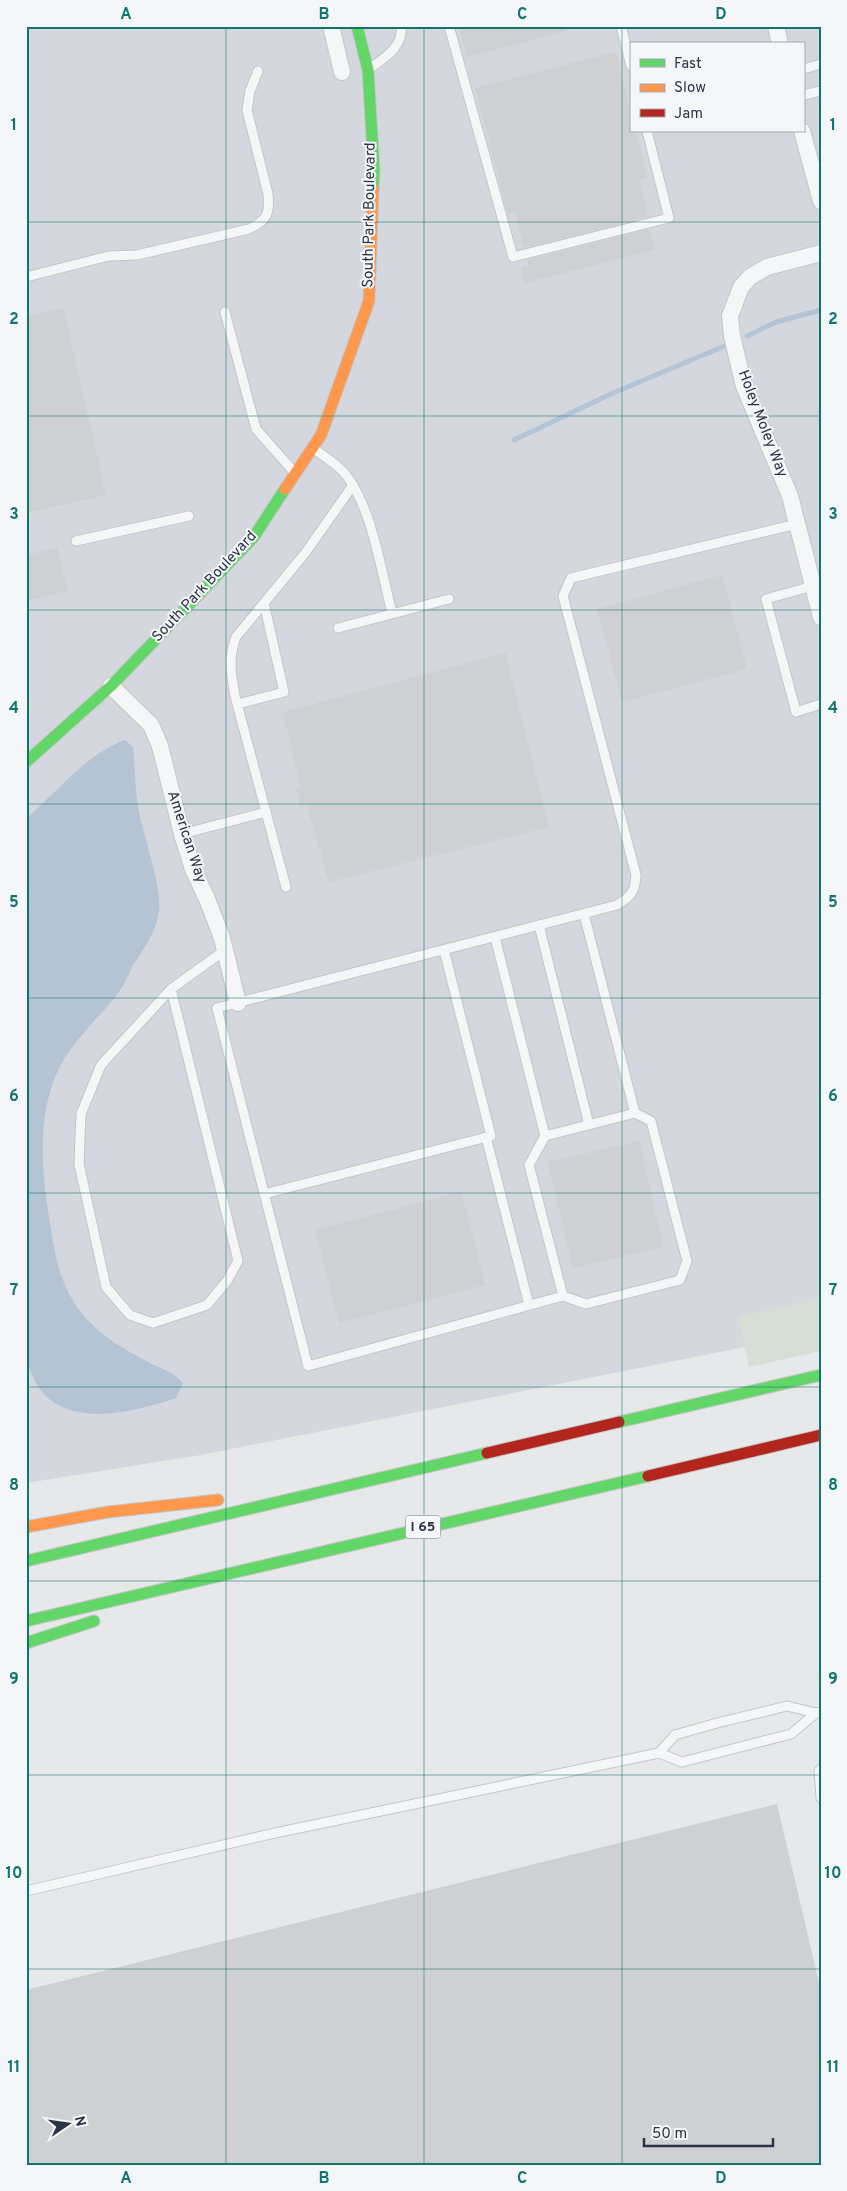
<svg xmlns="http://www.w3.org/2000/svg" width="847" height="2191" font-family="Overpass,sans-serif">
<style>
.built{fill:#d4d7dd;fill-rule:evenodd}
.green{fill:#d6ded6}
.water{fill:#b4c4d5}
.lines{fill:none;stroke-linecap:round;stroke-linejoin:round}
.stream{stroke:#b4c4d5;stroke-width:5}
.building{fill:#ced0d3}
.lane-casing{stroke:#c4c6c8;stroke-width:11}
.street-casing{stroke:#c4c6c8;stroke-width:18}
.fast-casing{stroke:#c4c6c8;stroke-width:13}
.slow-casing{stroke:#c4c6c8;stroke-width:13}
.jam-casing{stroke:#c4c6c8;stroke-width:13}
.lane{stroke:#f5f6f7;stroke-width:9}
.street{stroke:#f5f6f7;stroke-width:16}
.fast{stroke:#63d668;stroke-width:11}
.slow{stroke:#ff974d;stroke-width:11}
.jam{stroke:#b3261e;stroke-width:11}
.grid{fill:none;stroke:#0f766e;stroke-width:1;stroke-opacity:0.55}
.labels{text-anchor:middle;dominant-baseline:central;stroke-width:4;stroke-linejoin:round;paint-order:stroke}
.shield{fill:#f4f6f9;stroke:#676e7b;stroke-width:1}
.shield-label{font-size:14px;font-weight:bold;fill:#2b3445}
.street-label{font-size:15px;fill:#2b3445;stroke:#f4f6f9}
.neatline{fill:none;stroke:#0f766e;stroke-width:2}
.grid-label{font-size:16px;text-anchor:middle;font-weight:bold;fill:#0f766e}
</style>
<rect width="100%" height="100%" fill="#e6e8ea"/>
<path class="built" d="M26,26H821V1332L201,1455L26,1483ZM631,44H803V131H631Z"/>
<polygon class="green" points="821,1297 821,1351 749,1367 738,1317"/>
<path class="water" d="M125,740L133,747C135,767 135,788 138,807C143,836 162,885 159,911C156,931 146,946 135,962C130,970 127,980 121,989C105,1011 84,1030 68,1053C34,1103 41,1172 51,1229C55,1256 60,1281 75,1304C94,1333 122,1348 152,1364C165,1371 172,1371 183,1383L176,1398C120,1417 41,1434 26,1355V819C57,792 86,754 125,740Z"/>
<g class="lines">
<g class="stream">
<polyline points="747,336 776,322 821,310"/>
<polyline points="514,440 613,393 727,345"/>
</g>
</g>
<g class="building">
<polygon points="459,26 566,26 566,31 467,57"/>
<polygon points="616,52 631,113 631,131 636,131 647,178 639,180 648,214 645,215 646,217 524,248 515,213 508,215 475,88"/>
<polygon points="649,229 654,250 525,283 521,268 529,266 527,260"/>
<polygon points="63,308 106,495 26,513 26,316"/>
<polygon points="57,548 67,591 26,601 26,555"/>
<polygon points="722,575 747,669 622,702 597,609"/>
<polygon points="505,653 549,827 329,882 307,805 300,806 296,788 301,787 283,712"/>
<polygon points="639,1141 663,1247 573,1268 548,1162"/>
<polygon points="461,1192 485,1285 339,1323 315,1230"/>
<polygon points="777,1804 821,1991 821,2165 26,2165 26,1990"/>
</g>
<g class="lines">
<defs>
<g id="lane">
<polyline points="449,26 513,257 669,218 647,131"/>
<polyline points="621,26 631,66"/>
<path d="M369,69C384,58 404,47 401,26"/>
<polyline points="803,69 821,64"/>
<polyline points="803,95 821,91"/>
<path d="M26,277L109,256L137,255L249,229C267,220 270,214 268,194L247,110L250,91L258,71"/>
<polyline points="225,312 256,429 294,472"/>
<path d="M313,448C323,456 338,464 346,475C372,508 381,571 392,613"/>
<polyline points="76,541 189,516"/>
<polyline points="813,586 766,599 796,712 821,704"/>
<polyline points="338,628 449,599"/>
<polyline points="238,704 284,692 264,603"/>
<polyline points="182,834 266,812"/>
<path d="M286,887L235,696C231,674 228,658 236,637L306,552L353,485"/>
<path d="M584,914L635,1113L651,1121L687,1261L680,1280L586,1304L563,1296L308,1366L217,1008L617,905C631,896 635,893 636,875L563,596L571,578L797,524"/>
<polyline points="539,925 589,1125"/>
<polyline points="495,937 545,1136"/>
<polyline points="171,989 101,1065 81,1114 79,1164 106,1287 130,1315 153,1323 207,1305 227,1281 238,1261 171,989 225,950"/>
<polyline points="486,1137 529,1305"/>
<polyline points="264,1194 491,1136 444,950"/>
<polyline points="563,1296 529,1165 545,1136 635,1113"/>
<polyline points="659,1753 675,1735 717,1723 787,1706 816,1713"/>
<polyline points="821,1769 819,1771 821,1798"/>
<polyline points="26,1891 275,1833 659,1753 682,1762 791,1734 816,1713 821,1712"/>
</g>
<g id="street">
<polyline points="331,26 342,72"/>
<polyline points="776,26 780,44"/>
<polyline points="802,131 821,201"/>
<polyline points="821,253 767,267 750,277 741,287 730,316 732,336 744,386 790,496 821,617"/>
<polyline points="111,686 151,725 160,746 182,834 193,869 207,899 222,938 238,1003"/>
</g>
<g id="fast">
<polyline points="357,26 368,70 374,170 373,189"/>
<polyline points="26,762 111,686 253,538 285,489"/>
<polyline points="619,1422 821,1375"/>
<polyline points="26,1561 487,1453"/>
<polyline points="26,1621 648,1476"/>
<polyline points="26,1643 94,1621"/>
</g>
<g id="slow">
<polyline points="285,489 321,435 369,301 373,189"/>
<polyline points="26,1527 108,1512 218,1500"/>
</g>
<g id="jam">
<polyline points="487,1453 619,1422"/>
<polyline points="648,1476 821,1435"/>
</g>
</defs>
<use href="#lane" class="lane-casing"/>
<use href="#street" class="street-casing"/>
<use href="#fast" class="fast-casing"/>
<use href="#slow" class="slow-casing"/>
<use href="#jam" class="jam-casing"/>
<use href="#lane" class="lane"/>
<use href="#street" class="street"/>
<use href="#fast" class="fast"/>
<use href="#slow" class="slow"/>
<use href="#jam" class="jam"/>
</g>
<path class="grid" d="M226,26V2165M424,26V2165M622,26V2165M26,222H821M26,416H821M26,610H821M26,804H821M26,998H821M26,1193H821M26,1387H821M26,1581H821M26,1775H821M26,1969H821"/>
<g class="labels">
<rect class="shield" x="405.5" y="1515.5" width="35" height="23" rx="4"/>
<g class="shield-label">
<text x="423" y="1527">I 65</text>
</g>
<g class="street-label">
<text transform="translate(370 215) rotate(-89)">South Park Boulevard</text>
<text transform="translate(762 424) rotate(69)">Holey Moley Way</text>
<text transform="translate(205 587) rotate(-47)">South Park Boulevard</text>
<text transform="translate(186 837) rotate(72)">American Way</text>
</g>
</g>
<rect width="847" height="2191" fill="none" stroke="#f4f6f9" stroke-width="55"/>
<rect x="630" y="42" width="175" height="90" fill="#f4f6f9" stroke="#a4a8b1"/>
<rect x="640" y="59" width="25" height="8" fill="#63d668" stroke="#a4a8b1"/>
<text x="674" y="68" font-size="15" fill="#2b3445">Fast</text>
<rect x="640" y="84" width="25" height="8" fill="#ff974d" stroke="#a4a8b1"/>
<text x="674" y="92" font-size="15" fill="#2b3445">Slow</text>
<rect x="640" y="109" width="25" height="8" fill="#b3261e" stroke="#a4a8b1"/>
<text x="674" y="118" font-size="15" fill="#2b3445">Jam</text>
<g transform="translate(68 2124) rotate(77)" stroke="#f4f6f9" stroke-width="4" paint-order="stroke">
<path d="M0-4L9 19L0 12L-9 19Z" fill="#2b3445"/>
<text y="-8" font-size="14" font-weight="bold" text-anchor="middle" fill="#2b3445">N</text>
</g>
<path d="M644 2138v8h129v-8" fill="none" stroke="#2b3445" stroke-width="2.5"/>
<text x="652" y="2138" font-size="15" fill="#2b3445" stroke="#f4f6f9" stroke-width="4" paint-order="stroke">50 m</text>
<rect x="28" y="28" width="792" height="2136" class="neatline"/>
<g class="grid-label">
<text x="126" y="19">A</text>
<text x="324" y="19">B</text>
<text x="522" y="19">C</text>
<text x="721" y="19">D</text>
<text x="14" y="130">1</text>
<text x="833" y="130">1</text>
<text x="14" y="324">2</text>
<text x="833" y="324">2</text>
<text x="14" y="519">3</text>
<text x="833" y="519">3</text>
<text x="14" y="713">4</text>
<text x="833" y="713">4</text>
<text x="14" y="907">5</text>
<text x="833" y="907">5</text>
<text x="14" y="1101">6</text>
<text x="833" y="1101">6</text>
<text x="14" y="1295">7</text>
<text x="833" y="1295">7</text>
<text x="14" y="1490">8</text>
<text x="833" y="1490">8</text>
<text x="14" y="1684">9</text>
<text x="833" y="1684">9</text>
<text x="14" y="1878">10</text>
<text x="833" y="1878">10</text>
<text x="14" y="2072">11</text>
<text x="833" y="2072">11</text>
<text x="126" y="2183">A</text>
<text x="324" y="2183">B</text>
<text x="522" y="2183">C</text>
<text x="721" y="2183">D</text>
</g>
</svg>
